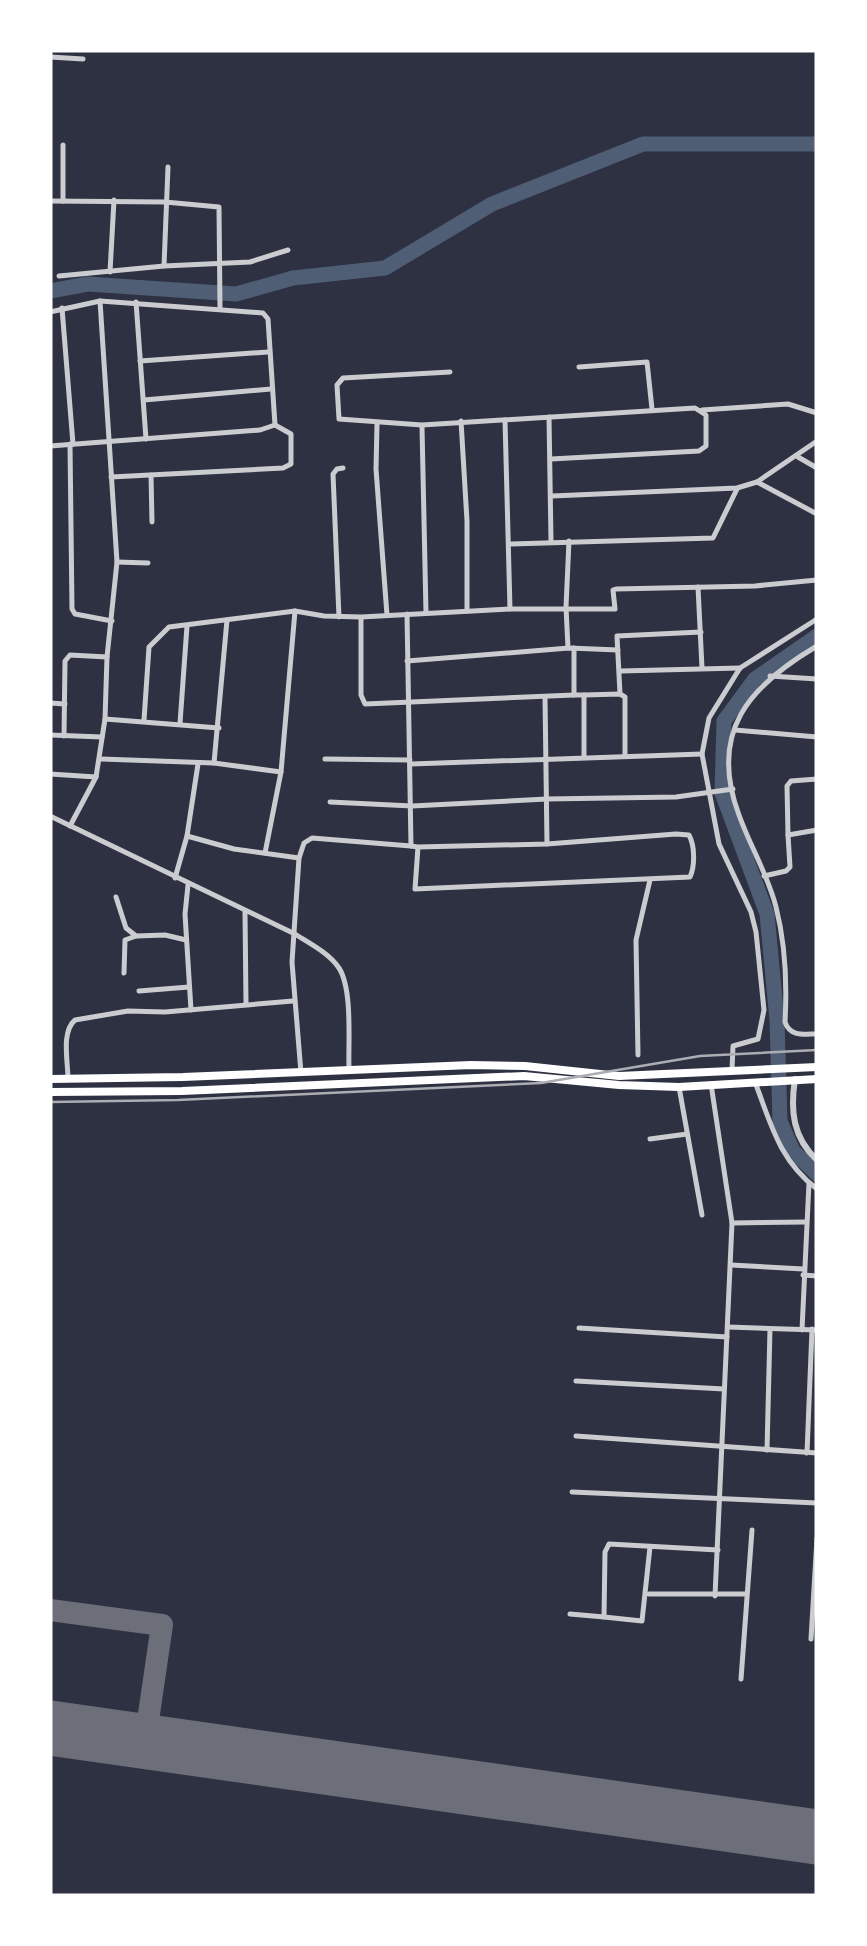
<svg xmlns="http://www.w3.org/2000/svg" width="867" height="1946" font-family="'Playfair Display',serif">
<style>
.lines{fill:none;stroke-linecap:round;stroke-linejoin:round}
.river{stroke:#4f5d75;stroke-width:15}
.taxiway{stroke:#6c6f7a;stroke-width:22}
.runway{stroke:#6c6f7a;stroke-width:55}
.minor{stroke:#caccd0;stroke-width:5}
.tertiary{stroke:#caccd0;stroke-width:6}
.trunk{stroke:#fff;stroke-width:8}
.rail{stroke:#abadb3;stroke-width:2.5}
</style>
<rect width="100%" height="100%" fill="#2d3142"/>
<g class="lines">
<g class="river">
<polyline points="50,291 88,284 236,294 293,278 385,268 492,204 643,144 817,144"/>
<polyline points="817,636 755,679 724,721 722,793 767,914 777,1020 780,1121 793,1151 817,1174"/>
</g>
<polyline class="taxiway" points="50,1610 162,1625 145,1741"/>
<polyline class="runway" points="50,1728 817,1837"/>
<g class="minor">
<polyline points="50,57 83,59"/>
<polyline points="50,201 165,202 219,207 220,308"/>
<polyline points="63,201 63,145"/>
<polyline points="164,266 168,167"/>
<polyline points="110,272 114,200"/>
<polyline points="59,276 164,266 250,262 288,250"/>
<polyline points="136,302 146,439"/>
<polyline points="62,308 73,444"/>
<polyline points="50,312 100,301 263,313 268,319 275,425"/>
<polyline points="140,361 268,352"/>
<polyline points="579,367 647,362 652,409"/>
<polyline points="450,372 343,378 337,385 339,419 422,425 695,408 706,415 706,446 699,451 551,459"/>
<polyline points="144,400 271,389"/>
<polyline points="702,410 788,404 817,413"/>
<polyline points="549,417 551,541"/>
<polyline points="505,420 510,609"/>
<polyline points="461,421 467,521 467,611"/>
<polyline points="377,424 376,469 387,615"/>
<polyline points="422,427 426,613"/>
<polyline points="70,444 72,609 75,614 112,621"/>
<polyline points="50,446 260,430 275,425 291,434 291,464 283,468 111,477"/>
<polyline points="798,457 817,468"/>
<polyline points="151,475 152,522"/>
<polyline points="757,482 817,514"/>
<polyline points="552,496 737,488 757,482 817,441"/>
<polyline points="511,544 713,538 737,489"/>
<polyline points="117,562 148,563"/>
<polyline points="698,587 702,668"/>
<path d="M407,614L411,846L418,847L415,889L690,877C695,866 695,846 689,835L676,834L547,844L418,847"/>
<polyline points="339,617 333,474 337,469 343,468"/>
<polyline points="361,618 361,695 365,704 574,695"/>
<path d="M817,646C749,686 708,732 739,815C750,846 768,875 776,907C785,942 787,986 785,1022C790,1037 804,1034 817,1034"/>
<polyline points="568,648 566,607 569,541"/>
<polyline points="574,648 574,695 584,695 584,756"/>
<polyline points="407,661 569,648 618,650"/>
<polyline points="621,671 740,668"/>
<polyline points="770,676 817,679"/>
<polyline points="620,694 617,636 701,632"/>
<polyline points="584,695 620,694 625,697 625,756"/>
<polyline points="545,697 547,844"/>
<polyline points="50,703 65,704"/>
<polyline points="105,719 219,728"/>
<polyline points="144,720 149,647 169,627 295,611 324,616 361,617 510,609 615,609 613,590 616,589 755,586 817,580"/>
<polyline points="180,723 187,626"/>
<polyline points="735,730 817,737"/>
<polyline points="50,735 102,737"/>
<polyline points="64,736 65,661 70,655 107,657"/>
<polyline points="101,759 214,763 281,772"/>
<polyline points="325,759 410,760"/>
<polyline points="214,763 227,620"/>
<polyline points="411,764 702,754"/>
<polyline points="50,774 96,777 105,719 107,657 117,562 100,301"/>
<polyline points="330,802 412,806 547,799 676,797 733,789"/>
<path d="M50,816L295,934C309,943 329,953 339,968C353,990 348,1044 349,1070"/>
<polyline points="70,826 96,777"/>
<polyline points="788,835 787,786 791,781 817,779"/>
<polyline points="187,836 234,849 299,858"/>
<polyline points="265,853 281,772 295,611"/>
<polyline points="764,876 786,871 790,867 788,835 817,830"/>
<polyline points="175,878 187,836 198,764"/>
<polyline points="188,885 185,914 191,1010"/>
<polyline points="116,897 126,928 136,936 165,935 186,940"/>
<polyline points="245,912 246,1004"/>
<polyline points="124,973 125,940 136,936"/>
<polyline points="139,991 189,987"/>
<polyline points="638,1055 636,940 650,880"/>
<polyline points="732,1070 733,1046 758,1039 764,1010 756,932 751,912 719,844 702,754 709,718 740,668 817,619"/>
<polyline points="301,1073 292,962 299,858 304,843 312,838 411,846"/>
<path d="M68,1079C68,1061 61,1032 75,1020L128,1011L165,1012L293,1001"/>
<path d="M755,1082C771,1124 779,1160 817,1189"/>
<polyline points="711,1084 732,1223 715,1596"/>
<polyline points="679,1087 702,1215"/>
<polyline points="650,1139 687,1134"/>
<polyline points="732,1223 806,1222"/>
<polyline points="731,1265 803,1269"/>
<polyline points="803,1275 817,1276"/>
<polyline points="728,1327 817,1330"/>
<polyline points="579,1328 727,1337"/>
<polyline points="802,1330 809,1183"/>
<polyline points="576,1381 724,1389"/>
<polyline points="576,1436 817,1453"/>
<polyline points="767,1450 770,1329"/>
<polyline points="807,1453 812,1329"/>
<polyline points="572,1492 817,1503"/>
<polyline points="649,1594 746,1594"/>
<polyline points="570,1614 604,1617 605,1552 609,1544 718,1550"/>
<polyline points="604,1617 642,1621 650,1547"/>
<polyline points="811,1639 817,1538"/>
<polyline points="741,1679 752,1530"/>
</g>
<path class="tertiary" d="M795,1079C790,1111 793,1138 817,1160"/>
<g class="trunk">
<polyline points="50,1079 183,1077 471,1065 525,1066 619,1076 817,1067"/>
<polyline points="50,1092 182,1091 524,1076 619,1085 679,1087 817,1079"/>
</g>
<polyline class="rail" points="50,1102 178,1100 541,1083 700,1056 817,1050"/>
</g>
<rect width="867" height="1946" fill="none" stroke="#ffffff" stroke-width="105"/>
</svg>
